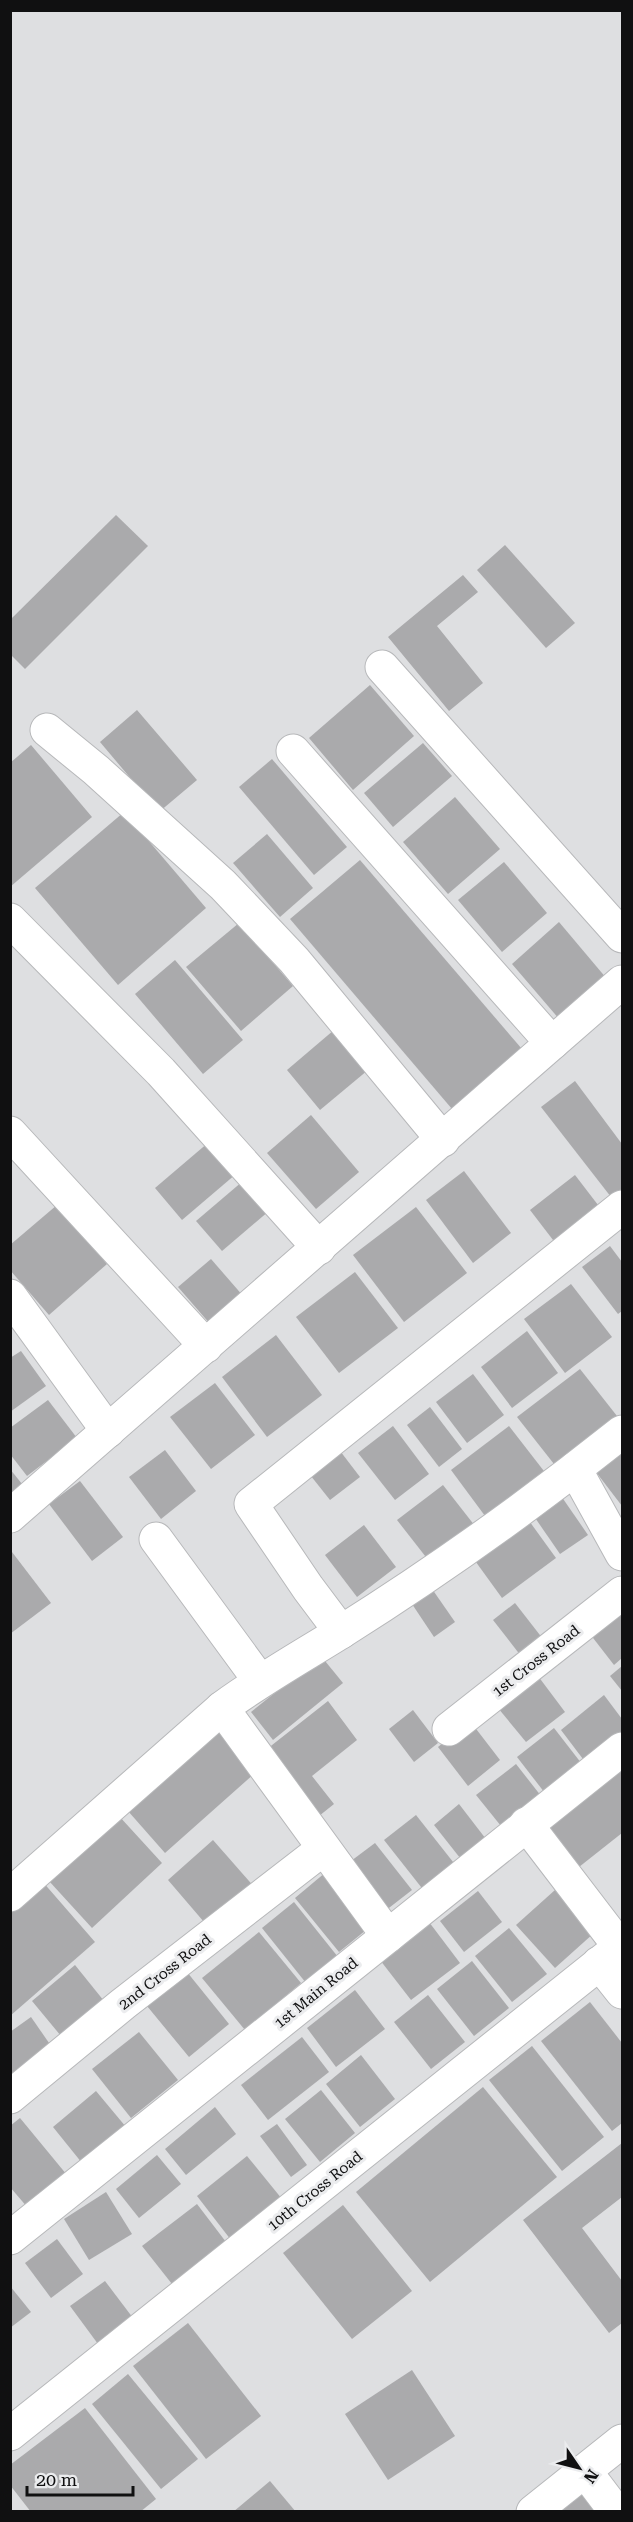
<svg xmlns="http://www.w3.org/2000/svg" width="633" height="2522" font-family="'Roboto Serif',serif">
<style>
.building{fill:#aaaaac}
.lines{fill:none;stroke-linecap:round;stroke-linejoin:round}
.street-casing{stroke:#b7b8ba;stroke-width:35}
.street{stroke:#fff;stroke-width:33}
.labels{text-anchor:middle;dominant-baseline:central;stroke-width:6;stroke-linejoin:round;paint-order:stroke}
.street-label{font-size:15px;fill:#101011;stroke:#ebecee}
</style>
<rect width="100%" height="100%" fill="#dedfe1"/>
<g class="building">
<polygon points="116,515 148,546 25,669 10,654 10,620"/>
<polygon points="505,545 575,623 546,648 477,570"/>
<polygon points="463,575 478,592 437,626 483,683 449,711 388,637"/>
<polygon points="370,685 414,736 353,790 309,738"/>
<polygon points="137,710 197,780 159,812 100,742"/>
<polygon points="423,743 452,776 393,827 364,793"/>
<polygon points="31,745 92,817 10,887 10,763"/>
<polygon points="272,759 347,847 314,875 239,787"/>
<polygon points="455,797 500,849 448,894 403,842"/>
<polygon points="124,812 206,908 118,985 35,888"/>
<polygon points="267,834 313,888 280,917 233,863"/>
<polygon points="360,860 528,1056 458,1116 290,919"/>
<polygon points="504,862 547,913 502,952 458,900"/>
<polygon points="559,922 607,979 560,1020 512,964"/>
<polygon points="239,923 293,986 241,1031 186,967"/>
<polygon points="175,960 243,1040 203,1074 135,994"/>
<polygon points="334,1030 368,1070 320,1110 287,1070"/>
<polygon points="575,1081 622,1144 622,1203 618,1206 541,1107"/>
<polygon points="311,1115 359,1172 316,1209 267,1153"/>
<polygon points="209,1142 236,1174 182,1220 155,1188"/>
<polygon points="464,1171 511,1233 473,1263 426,1200"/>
<polygon points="575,1175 608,1218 563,1253 530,1210"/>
<polygon points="243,1181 269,1211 222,1251 196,1221"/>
<polygon points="57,1205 107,1264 49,1315 10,1270 10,1245"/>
<polygon points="416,1207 467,1273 404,1322 353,1255"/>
<polygon points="610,1246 622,1262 622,1311 618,1314 582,1267"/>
<polygon points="211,1259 244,1297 211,1325 178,1287"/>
<polygon points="355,1272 398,1328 339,1373 296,1317"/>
<polygon points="571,1284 612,1337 565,1373 524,1319"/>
<polygon points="527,1331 558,1373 512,1408 481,1367"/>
<polygon points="276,1335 322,1395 267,1437 222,1377"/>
<polygon points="21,1351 46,1386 10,1412 10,1358"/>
<polygon points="580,1369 617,1416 554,1464 517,1417"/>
<polygon points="473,1374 504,1415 467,1443 436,1402"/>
<polygon points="215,1383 255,1435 211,1469 170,1417"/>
<polygon points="48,1400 77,1438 27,1476 10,1454 10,1428"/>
<polygon points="430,1407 462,1449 439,1467 407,1425"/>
<polygon points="393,1426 429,1474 395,1500 358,1453"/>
<polygon points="509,1426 547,1475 488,1520 451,1470"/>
<polygon points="334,1443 360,1477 330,1500 303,1466"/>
<polygon points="165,1450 196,1491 161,1519 129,1477"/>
<polygon points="622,1452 622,1506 596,1472"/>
<polygon points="10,1469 26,1489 10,1501"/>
<polygon points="80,1481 123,1537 92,1561 49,1504"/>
<polygon points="443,1485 475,1526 429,1561 397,1520"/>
<polygon points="557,1490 588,1535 560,1554 529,1509"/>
<polygon points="527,1518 556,1558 502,1598 473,1558"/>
<polygon points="364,1525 396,1567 357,1597 325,1555"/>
<polygon points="12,1552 51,1603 10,1634 10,1553"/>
<polygon points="430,1586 455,1622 434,1637 410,1601"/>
<polygon points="622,1598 622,1658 614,1665 583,1625"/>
<polygon points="515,1603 543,1639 521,1656 493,1620"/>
<polygon points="321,1656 343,1683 273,1740 251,1712"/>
<polygon points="622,1666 622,1691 610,1676"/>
<polygon points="538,1676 565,1712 526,1742 498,1708"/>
<polygon points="604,1695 622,1719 622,1740 589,1767 561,1730"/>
<polygon points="328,1701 357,1740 312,1776 334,1804 319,1816 267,1749"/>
<polygon points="413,1710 438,1743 414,1762 389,1729"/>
<polygon points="470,1721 500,1760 468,1786 438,1747"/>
<polygon points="554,1728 585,1768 548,1797 517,1757"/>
<polygon points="218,1731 255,1773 165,1853 128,1811"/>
<polygon points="516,1764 545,1801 505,1831 476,1795"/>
<polygon points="622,1765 622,1833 579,1867 546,1825"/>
<polygon points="459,1804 489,1843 464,1863 434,1825"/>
<polygon points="416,1815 457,1867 425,1892 384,1840"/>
<polygon points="119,1816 162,1863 92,1928 49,1881"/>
<polygon points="213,1840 256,1889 210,1929 168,1880"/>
<polygon points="375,1843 412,1890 385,1911 347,1864"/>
<polygon points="326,1872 371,1926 339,1952 295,1898"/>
<polygon points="42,1881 95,1942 10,2016 10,1908"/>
<polygon points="555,1890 594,1933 555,1968 516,1925"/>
<polygon points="478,1891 502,1922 464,1952 440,1921"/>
<polygon points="294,1902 338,1957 306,1983 262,1928"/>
<polygon points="429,1922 460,1963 411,2000 380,1960"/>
<polygon points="509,1928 547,1974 512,2002 475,1956"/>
<polygon points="259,1932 301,1983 245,2030 202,1978"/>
<polygon points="472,1961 509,2008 474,2036 437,1989"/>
<polygon points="75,1965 104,2001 61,2036 32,2001"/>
<polygon points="187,1972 229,2024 189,2057 147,2006"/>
<polygon points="355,1990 385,2029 336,2067 307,2028"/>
<polygon points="428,1995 465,2042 431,2069 394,2022"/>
<polygon points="590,2002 622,2043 622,2123 612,2131 541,2041"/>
<polygon points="31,2017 56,2053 10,2084 10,2032"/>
<polygon points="139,2032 178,2080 131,2118 92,2069"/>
<polygon points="302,2037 329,2072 268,2120 241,2085"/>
<polygon points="532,2046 604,2137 562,2171 489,2080"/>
<polygon points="361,2055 395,2099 360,2127 326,2084"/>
<polygon points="483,2087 557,2177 430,2282 356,2192"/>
<polygon points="321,2090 355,2133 320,2162 285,2119"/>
<polygon points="96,2091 126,2127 82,2163 53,2127"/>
<polygon points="215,2107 236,2134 186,2175 165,2149"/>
<polygon points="20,2118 67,2175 28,2208 10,2187 10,2126"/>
<polygon points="277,2124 307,2165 291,2177 260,2136"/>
<polygon points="622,2143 622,2197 582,2228 622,2281 622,2323 609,2333 523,2220"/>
<polygon points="157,2155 181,2184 139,2218 116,2189"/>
<polygon points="247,2156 282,2199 231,2240 197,2196"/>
<polygon points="106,2192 132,2234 89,2260 64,2219"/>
<polygon points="197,2204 226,2242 172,2284 142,2246"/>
<polygon points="343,2205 412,2291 352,2339 283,2253"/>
<polygon points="57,2239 83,2274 51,2298 25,2263"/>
<polygon points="105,2281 133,2318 98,2344 70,2306"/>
<polygon points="10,2286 31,2312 10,2328"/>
<polygon points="188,2323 261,2416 206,2459 133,2366"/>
<polygon points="412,2370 455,2436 388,2480 345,2414"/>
<polygon points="128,2374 198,2459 161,2489 92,2404"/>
<polygon points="85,2408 156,2499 140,2512 31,2512 10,2485 10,2465"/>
<polygon points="270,2481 296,2512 233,2512"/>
<polygon points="582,2486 600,2512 547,2512"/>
</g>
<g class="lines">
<defs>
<g id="street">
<polyline points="382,667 622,936"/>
<polyline points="47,730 96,770 223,885 294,960 443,1140"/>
<polyline points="293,751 552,1043"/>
<polyline points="10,920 161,1072 319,1248"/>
<polyline points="10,1133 206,1346"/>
<polyline points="10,1296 108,1431"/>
<polyline points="575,1469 622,1554"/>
<polyline points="10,1516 622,982"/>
<polyline points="156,1539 260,1681"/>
<polyline points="341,1632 308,1588 251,1504 622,1207"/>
<polyline points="222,1708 388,1936"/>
<polyline points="449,1729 622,1593"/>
<polyline points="526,1824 620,1947 622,1944"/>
<path d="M10,1895L222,1708C260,1680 301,1657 341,1632C438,1571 533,1503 622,1432"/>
<polyline points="599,1963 622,1992"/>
<polyline points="10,2097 123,2004 323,1849"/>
<polyline points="10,2238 622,1749"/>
<polyline points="10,2434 620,1947"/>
<polyline points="585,2471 616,2512"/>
<polyline points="533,2512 622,2441"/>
</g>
</defs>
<use href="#street" class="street-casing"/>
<use href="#street" class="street"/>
</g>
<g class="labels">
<g class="street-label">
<text transform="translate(536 1661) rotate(-38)">1st Cross Road</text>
<text transform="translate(165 1972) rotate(-38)">2nd Cross Road</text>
<text transform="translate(316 1993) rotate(-39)">1st Main Road</text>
<text transform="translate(315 2191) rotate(-39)">10th Cross Road</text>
</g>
</g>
<rect width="633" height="2522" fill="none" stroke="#101011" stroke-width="24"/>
<g transform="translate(579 2468) rotate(125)" stroke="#ebecee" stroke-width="4.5" paint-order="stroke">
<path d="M0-4.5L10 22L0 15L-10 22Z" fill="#101011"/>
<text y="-9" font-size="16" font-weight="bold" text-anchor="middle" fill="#101011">N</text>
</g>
<path d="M27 2486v9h106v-9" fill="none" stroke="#101011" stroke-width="3"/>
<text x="36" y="2486" font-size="18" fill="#101011" stroke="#ebecee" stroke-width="4.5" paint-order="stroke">20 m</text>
</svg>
